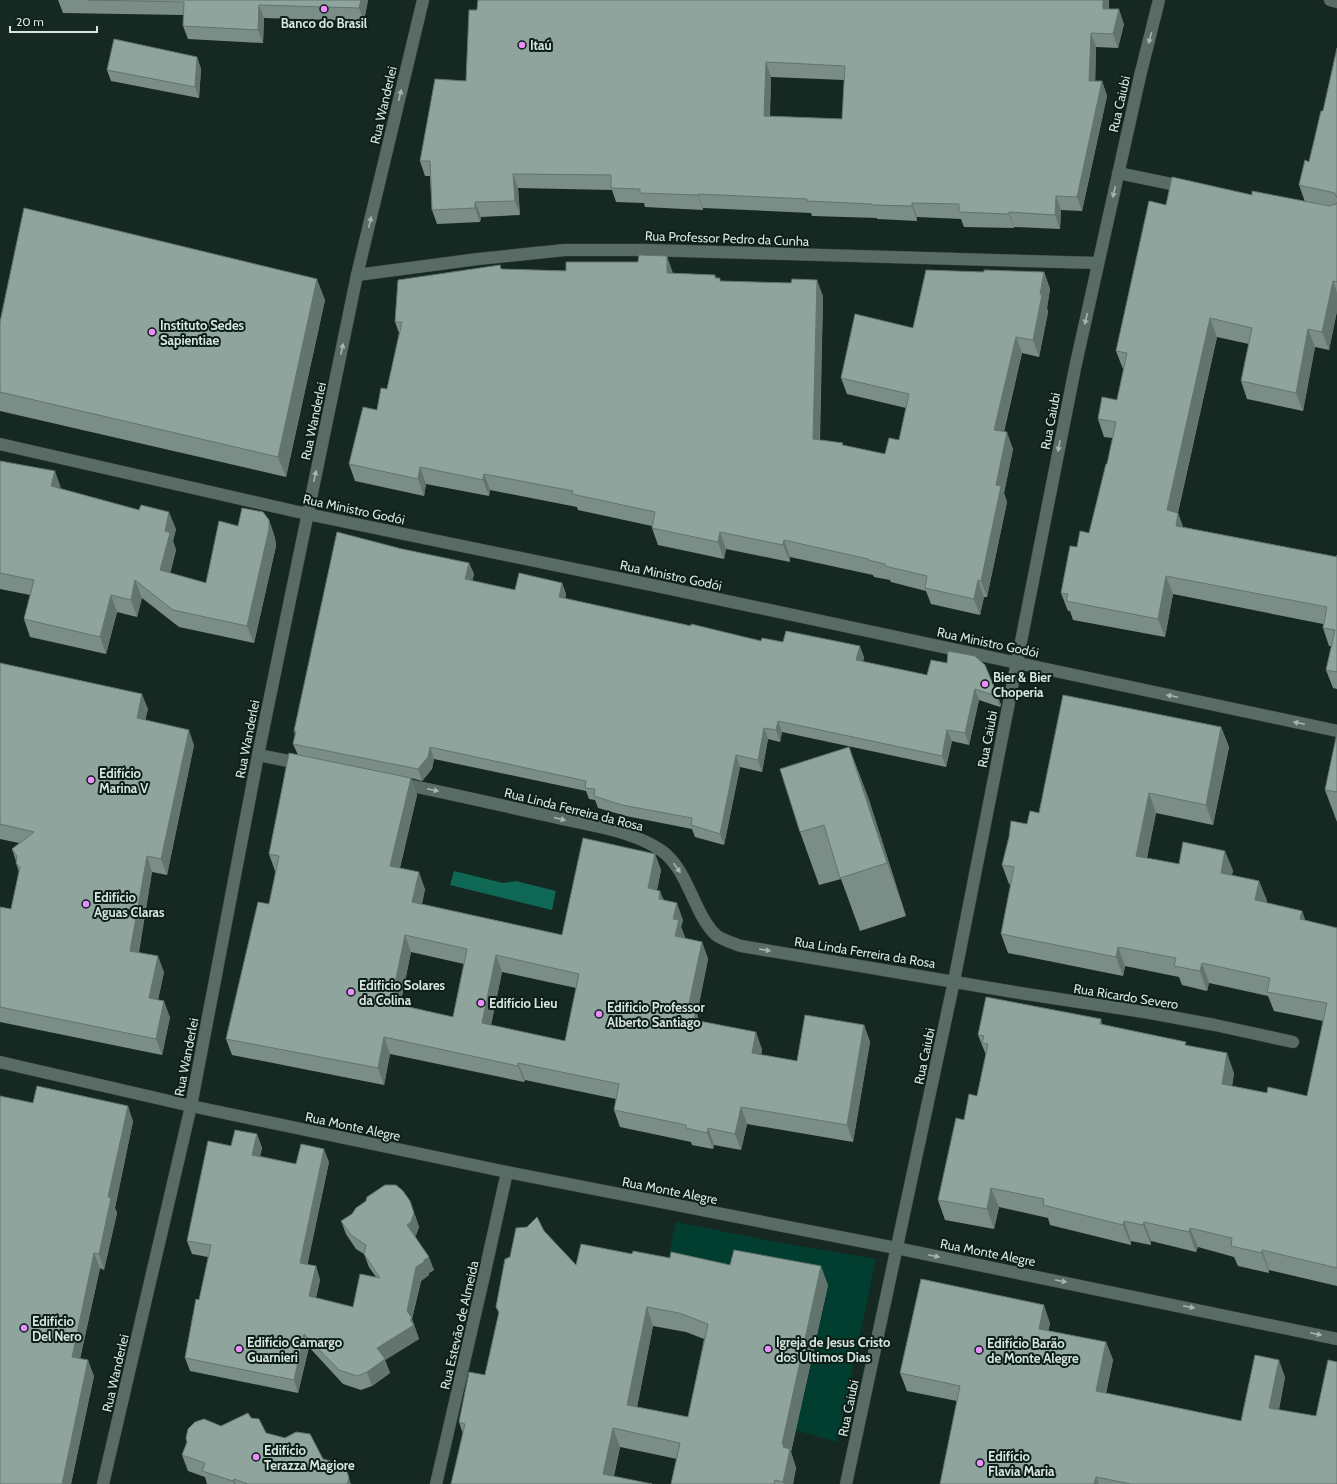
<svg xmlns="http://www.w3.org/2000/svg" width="1337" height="1484" font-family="Cabin,sans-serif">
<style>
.green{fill:#023e30}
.water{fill:#0e6853}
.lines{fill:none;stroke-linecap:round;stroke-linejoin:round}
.minor-casing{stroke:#35443f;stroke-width:13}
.minor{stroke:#586c65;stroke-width:12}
.wall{fill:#7a8d86;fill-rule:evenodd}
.shaded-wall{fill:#63736d}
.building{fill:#8ea49c;stroke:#63736d;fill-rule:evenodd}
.oneway{fill:#a5b4af}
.poi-dot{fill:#eb8dfc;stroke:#0c1f19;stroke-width:1.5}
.labels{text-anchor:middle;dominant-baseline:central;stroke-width:4;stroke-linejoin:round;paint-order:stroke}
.poi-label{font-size:13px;font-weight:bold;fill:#d8e4e0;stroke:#0c1f19;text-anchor:start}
.street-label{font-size:13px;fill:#d8e4e0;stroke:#0c1f19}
</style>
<rect width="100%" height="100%" fill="#162822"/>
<polygon class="green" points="676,1222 781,1243 876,1259 837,1442 795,1430 666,1268"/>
<polygon class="water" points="454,871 503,883 516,881 556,891 552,910 450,885"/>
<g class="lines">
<defs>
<g id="minor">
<polyline points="1330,0 1337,2"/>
<polyline points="1118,173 1186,187"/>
<polyline points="357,275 478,259 565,250 647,250 1098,263"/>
<polyline points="0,444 307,514 666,588 1337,731"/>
<polyline points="258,755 304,764"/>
<path d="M398,783C452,794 505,806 558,818C592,826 634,831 662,851C689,871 693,913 716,935C722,940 733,943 741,946L1014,992L1150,1013L1215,1025L1293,1042"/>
<polyline points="0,1062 191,1106 507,1172 896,1248 1337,1339"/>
<polyline points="103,1484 191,1106 258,755 357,275 423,0"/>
<polyline points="436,1484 484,1276 507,1172"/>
<polyline points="846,1484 954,981 1075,368 1140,76 1159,0"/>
</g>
</defs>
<use href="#minor" class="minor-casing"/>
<use href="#minor" class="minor"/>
</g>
<g class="wall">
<polygon points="58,0 368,0 364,21 264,18 263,43 188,39 183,26 183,15 63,13"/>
<path d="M478,0H1109V9L1124,24L1118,48L1096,47L1095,81H1102L1107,96L1082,211L1061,210L1060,229L1014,227V228L964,227L961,219L917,217V221L877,219V218L812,216L811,213L703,208V210L645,207L644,203L616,202L612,190L518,188L520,215L481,217L480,222L437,224L432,210L430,176H425L420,161L466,81L477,10ZM771,77L844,80L842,119L770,116Z"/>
<polygon points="1337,48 1337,311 1329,350 1315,347 1303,411 1247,399 1241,381 1249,344 1217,337 1178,513 1183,527 1337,557 1337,555 1337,689 1333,688 1326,670 1332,646 1329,646 1323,628 1323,624 1173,594 1165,637 1073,620 1070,611 1068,611 1061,593 1077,547 1089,533 1107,464 1113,438 1104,437 1098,419 1117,400 1124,369 1123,369 1116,351 1166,205 1252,195 1305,202 1299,185 1309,162 1323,111"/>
<polygon points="197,57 201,69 199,98 111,81 107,70"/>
<polygon points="502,269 673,273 715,275 716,278 721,281 823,296 820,440 885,454 899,440 906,408 847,394 841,378 913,328 984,272 1044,272 1050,289 1047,308 1048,312 1039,357 1022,353 1004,432 1013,449 1004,493 1007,502 987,597 984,597 980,615 931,604 926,591 891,582 890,580 874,577 873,575 790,557 790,562 726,549 724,559 658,545 652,528 652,526 578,510 577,507 490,490 489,496 426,484 424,496 355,481 349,464 387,389 399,333 395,322"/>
<polygon points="325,300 286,477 0,411 0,322"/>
<polygon points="0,461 61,489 176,529 173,541 176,550 170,573 206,583 238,526 269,520 275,538 276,546 254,643 179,627 142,598 137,617 117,612 106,654 30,637 24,619 30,595 0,589"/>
<path d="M402,549L469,563L474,574L472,581L515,590L562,583L566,594L565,599L659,619L761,641L783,642L864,657L863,662L997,694L1001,705L1000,707L979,700L969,745L952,741L946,767L782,732L780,742L768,739L762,772L740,767L724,845L695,837L692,829L626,816L598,808L595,800L589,799L586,791L434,759L432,769L422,781L411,778L417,795L400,868L425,889L422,904L562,935L655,854L661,870L657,890L664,900L683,920L681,927L685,937L684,938L702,942L708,959L697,1014L699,1021L762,1049L761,1055L797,1061L864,1025L870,1042L853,1142L747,1124L741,1150L714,1145L713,1149L692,1145L691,1142L620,1127L614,1110L616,1099L525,1080L524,1082L390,1054L384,1085L232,1055L226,1039L269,904L276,871H275L269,854L298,755L293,744L295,735L294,731ZM411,952L464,964L453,1017L400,1005ZM502,972L576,988L565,1041L491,1025Z"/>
<polygon points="0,663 148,709 145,720 194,745 167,875 152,872 139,952 164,972 158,1000 170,1017 162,1055 0,1022 0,907 11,909 19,872 16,863 16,861 12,849 19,843 0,839"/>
<polygon points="1221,727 1229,747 1213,825 1156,813 1147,858 1179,864 1233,870 1232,875 1259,881 1267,901 1266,903 1302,911 1305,920 1337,928 1337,1286 1269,1270 1269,1273 1238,1266 1234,1257 1198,1247 1196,1252 1151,1241 1151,1245 1131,1241 1131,1245 1050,1225 1048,1218 999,1207 994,1229 945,1220 938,1200 964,1120 977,1096 986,1055 978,1035 1101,1019 1102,1024 1187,1045 1234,1073 1232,1086 1267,1093 1307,1096 1323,1021 1274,1011 1268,996 1209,983 1207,991 1182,985 1179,977 1125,966 1123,976 1008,953 1001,934 1011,885 1009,884 1002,865 1027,824 1039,813"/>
<polygon points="1337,733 1337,822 1325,790"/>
<polygon points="849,747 869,800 906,916 860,931 841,879 819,885 800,832"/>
<polygon points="33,1103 133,1121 115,1208 117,1213 104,1270 100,1268 80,1359 94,1376 71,1484 0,1484"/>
<polygon points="257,1134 262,1148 260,1156 296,1164 329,1162 307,1265 316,1266 320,1280 316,1298 353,1307 376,1277 369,1267 364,1254 356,1249 346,1234 341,1221 415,1215 419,1227 416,1235 415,1236 434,1270 429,1273 429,1275 421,1281 412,1319 419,1339 385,1360 390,1373 372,1386 361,1390 343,1384 309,1347 298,1393 190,1371 185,1358 199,1300 208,1257 192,1254 187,1241 231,1146"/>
<path d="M544,1231L576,1265L632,1254L730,1265L828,1285L791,1452L796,1468L793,1484H671L677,1459L620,1447L614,1476L451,1484L463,1434L459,1422L485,1375L499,1313L496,1307L510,1257ZM653,1326L686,1332L704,1339L688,1417L637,1407Z"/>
<polygon points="1050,1323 1048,1331 1106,1342 1113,1360 1106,1393 1241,1421 1285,1377 1279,1409 1337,1484 940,1484 957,1401 907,1391 900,1373"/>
<polygon points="251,1418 266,1433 323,1459 351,1484 207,1484 205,1477 188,1471 182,1455 221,1426"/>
</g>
<g class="shaded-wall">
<polygon points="361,0 368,0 364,21 359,8"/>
<polygon points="1103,0 1109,0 1108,23 1103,9"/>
<polygon points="259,5 264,18 263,43 258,30"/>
<polygon points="1119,9 1124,24 1118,48 1113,34"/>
<polygon points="1091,33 1096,47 1095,95 1089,81"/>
<polygon points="197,57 201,69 199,98 195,87"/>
<polygon points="766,62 771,77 769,131 764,116"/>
<polygon points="1102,81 1107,96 1082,211 1077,197"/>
<polygon points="513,174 518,188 520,215 515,201"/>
<polygon points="698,194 703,208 703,210 698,195"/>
<polygon points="1056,196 1061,210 1060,229 1055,215"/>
<polygon points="475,202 481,217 480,222 475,208"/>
<polygon points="912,203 917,217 917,221 912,206"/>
<polygon points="1009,212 1014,227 1014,228 1009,214"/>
<polygon points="667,256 673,273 673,290 667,273"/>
<polygon points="1044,272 1050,289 1047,308 1048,312 1039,357 1033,340"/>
<polygon points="317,279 325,300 286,477 278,457"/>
<polygon points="817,280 823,296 819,456 813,439"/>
<polygon points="1333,281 1337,293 1337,311 1329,350 1322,332"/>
<polygon points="1210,318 1217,337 1174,529 1167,510"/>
<polygon points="1308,329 1315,347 1303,411 1296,393"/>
<polygon points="1016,337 1022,353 1000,446 994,430"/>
<polygon points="1007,432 1013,449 1004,493 1007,502 987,597 981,581 996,485"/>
<polygon points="420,467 426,484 424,496 418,479"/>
<polygon points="55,471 61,488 51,486"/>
<polygon points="484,474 490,490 489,496 483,480"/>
<polygon points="169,512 176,529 173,541 176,550 167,587 160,570 165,531"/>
<polygon points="1178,513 1184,531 1176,526"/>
<polygon points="269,520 275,538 276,546 254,643 247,626"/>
<polygon points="720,532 726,549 724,559 718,542"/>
<polygon points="784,540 790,557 790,562 783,545"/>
<polygon points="469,563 474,574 470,591 465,579"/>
<polygon points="1166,576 1173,594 1165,637 1158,619"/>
<polygon points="135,580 142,598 137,617 131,600"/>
<polygon points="978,580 984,597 980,615 974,599"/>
<polygon points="562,583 566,594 563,609 559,597"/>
<polygon points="111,595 117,612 106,654 100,637"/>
<polygon points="860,646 864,657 860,672 856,660"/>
<polygon points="975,689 979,700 969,745 965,733"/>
<polygon points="142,694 148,709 142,734 137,718"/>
<polygon points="997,694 1001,705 1000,707 996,696"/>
<polygon points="778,721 782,732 780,742 776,730"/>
<polygon points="1221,727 1229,747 1213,825 1206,805"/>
<polygon points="764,728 768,739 762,772 758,760"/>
<polygon points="189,730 194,745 167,875 161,859"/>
<polygon points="947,730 952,741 946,767 942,756"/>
<polygon points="430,747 434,759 432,769 422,781 418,769"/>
<polygon points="849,747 869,800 906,916 887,863"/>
<polygon points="736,755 740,767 724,845 720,834"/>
<polygon points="411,778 417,795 396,883 390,866"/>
<polygon points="1149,793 1156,813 1143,875 1136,856"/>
<polygon points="1225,851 1233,870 1228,893 1221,873"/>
<polygon points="655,854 661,870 654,905 648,888"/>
<polygon points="147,856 152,872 136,966 130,951"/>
<polygon points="419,872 425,889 418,918 412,902"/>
<polygon points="1259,881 1267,901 1263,920 1255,900"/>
<polygon points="660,891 667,908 659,899"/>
<polygon points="677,903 683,920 681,927 685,937 681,953 675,936 673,919"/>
<polygon points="1302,911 1309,931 1300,919"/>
<polygon points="405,935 411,952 397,1020 391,1003"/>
<polygon points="702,942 708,959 697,1014 701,1026 700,1036 688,1008"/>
<polygon points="1118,947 1125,966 1123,976 1116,957"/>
<polygon points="496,955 502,972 488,1039 482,1023"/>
<polygon points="158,956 164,972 155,1014 149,998"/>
<polygon points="1202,963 1209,983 1207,991 1200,971"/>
<polygon points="164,1001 170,1017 162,1055 156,1039"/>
<polygon points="864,1025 870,1042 853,1142 847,1125"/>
<polygon points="756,1032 762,1049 758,1070 752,1053"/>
<polygon points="384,1037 390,1054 384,1085 378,1068"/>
<polygon points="1227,1053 1234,1073 1229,1104 1222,1084"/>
<polygon points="518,1063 525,1080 524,1082 518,1066"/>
<polygon points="128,1106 133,1121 115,1208 117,1213 104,1270 99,1254 108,1197"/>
<polygon points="741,1107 747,1124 741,1150 735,1134"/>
<polygon points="708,1128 714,1145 713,1149 707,1133"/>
<polygon points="257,1134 262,1148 257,1168 252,1155"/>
<polygon points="324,1149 329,1162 305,1277 300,1263"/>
<polygon points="991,1188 999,1207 994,1229 987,1209"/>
<polygon points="410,1201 419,1227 416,1235 412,1238 407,1225"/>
<polygon points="1124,1221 1131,1241 1131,1245 1123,1225"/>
<polygon points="1144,1222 1151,1241 1151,1245 1143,1225"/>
<polygon points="1190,1228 1198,1247 1196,1252 1189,1232"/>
<polygon points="1262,1250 1269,1270 1269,1273 1262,1253"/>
<polygon points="94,1253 100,1268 77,1372 72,1357"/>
<polygon points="429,1257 434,1270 429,1273 429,1275 421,1281 412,1319 419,1339 385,1360 390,1373 372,1386 367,1372 377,1348 407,1311 416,1267 424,1260"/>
<polygon points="316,1266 320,1280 313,1309 309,1296"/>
<polygon points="821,1266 828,1285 791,1452 796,1468 793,1484 784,1484 783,1482 782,1444"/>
<polygon points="1044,1305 1050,1323 1045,1346 1039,1329"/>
<polygon points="647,1307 653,1326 634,1423 627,1405"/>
<polygon points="304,1334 309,1347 298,1393 294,1380"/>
<polygon points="1106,1342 1113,1360 1103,1408 1096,1391"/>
<polygon points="88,1360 94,1376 88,1403 71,1484 62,1484"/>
<polygon points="1279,1360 1285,1377 1276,1425 1269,1408"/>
<polygon points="613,1428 620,1447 612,1484 603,1474"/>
<polygon points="346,1469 351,1484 347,1484"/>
<polygon points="1096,1477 1099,1484 1094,1484"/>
<polygon points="234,1479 236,1484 234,1484 233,1481"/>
</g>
<g class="building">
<polygon points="87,0 361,0 359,8 259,5 258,30 183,26 184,2"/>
<path d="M478,0H1103V9H1119L1113,34L1091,33L1089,81H1102L1077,197L1056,196L1055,215L1009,212V214L959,212V204L912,203V206L872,205V204L807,201V199L698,194V195L640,193V189L611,188V175L513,174L515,201L475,202V208L432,210L430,161H420L435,79L466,81L469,10H477ZM766,62L845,66L842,119L764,116Z"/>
<polygon points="114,39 197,57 195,87 107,70"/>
<polygon points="1337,48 1337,198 1335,193 1299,185 1305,160 1309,162 1321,111 1323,111"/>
<polygon points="1172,177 1252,195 1252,191 1329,206 1336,204 1337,202 1337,282 1333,281 1322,332 1308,329 1296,393 1241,381 1252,328 1210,318 1167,510 1178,513 1176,526 1337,557 1337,555 1337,672 1326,670 1335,630 1323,628 1327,607 1166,576 1158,619 1066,601 1068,594 1061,593 1070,546 1077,547 1080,531 1089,533 1106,464 1107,464 1116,422 1098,419 1102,397 1117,400 1127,353 1116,351 1149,201 1166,205"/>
<polygon points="24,208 317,279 278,457 0,392 0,322"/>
<polygon points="639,255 667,256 667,273 715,275 715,278 720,278 720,281 791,283 792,279 817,280 813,439 843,443 842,445 885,454 889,438 899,440 909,394 841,378 855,314 913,328 926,270 984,272 984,270 1044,272 1040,294 1042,295 1033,340 1016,337 994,430 1007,432 996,485 1001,486 981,581 978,580 974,599 925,588 927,576 885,566 885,564 868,560 868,559 784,540 783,545 720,532 718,542 652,528 655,512 572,494 573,491 484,474 483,480 420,467 418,479 349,464 363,407 377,410 381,388 387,389 402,322 395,322 398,280 500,265 501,269 566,271 566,262 638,262"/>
<polygon points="0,461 55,471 51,486 139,510 141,505 169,512 165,531 170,533 160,570 206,583 219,521 238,526 242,508 263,512 269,520 269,529 247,626 173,610 135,580 131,600 111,595 100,637 24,619 34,580 0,573"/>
<polygon points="337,532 402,549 469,563 465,579 515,590 519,573 562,583 559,597 659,619 691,626 691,624 761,641 762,638 783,642 786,631 860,646 856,660 927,675 931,660 947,663 948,651 975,656 985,665 997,694 996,696 975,689 965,733 947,730 942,756 778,721 776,730 764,728 758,760 736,755 720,834 691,825 692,818 622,805 594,796 595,789 585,788 586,781 430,747 428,757 418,769 293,744 296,731 294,731"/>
<polygon points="0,663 142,694 137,718 189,730 161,859 147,856 130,951 158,956 149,998 164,1001 156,1039 0,1007 0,907 11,909 20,867 16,863 17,856 12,849 34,832 0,824"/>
<polygon points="1063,695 1221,727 1206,805 1149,793 1136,856 1179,864 1183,842 1225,851 1221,873 1259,881 1255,900 1302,911 1300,919 1337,928 1337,1268 1262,1250 1262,1253 1231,1246 1232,1238 1190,1228 1189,1232 1144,1222 1143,1225 1124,1221 1123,1225 1043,1205 1044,1199 991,1188 987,1209 938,1200 956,1118 964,1120 969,1094 977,1096 988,1044 982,1043 984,1036 978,1035 986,997 1101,1019 1100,1024 1186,1042 1185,1045 1227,1053 1222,1084 1267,1093 1268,1087 1307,1096 1327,1003 1267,992 1270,978 1202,963 1200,971 1174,966 1176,958 1118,947 1116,957 1001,934 1014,867 1002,865 1009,837 1011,821 1027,824 1030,811 1039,813"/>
<polygon points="1337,733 1337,792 1325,790"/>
<polygon points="849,747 887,863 840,878 824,825 800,832 780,769"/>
<path d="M289,753L411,778L390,866L419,872L412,902L562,935L583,838L655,854L648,888L660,891L659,899L677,903L673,919L679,920L675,936L702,942L688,1008L695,1010L694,1020L756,1032L752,1053L797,1061L805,1015L864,1025L847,1125L741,1107L735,1134L708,1128L707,1133L686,1128V1125L614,1110L619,1084L518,1063V1066L384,1037L378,1068L226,1039L258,902L269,904L279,856L269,854ZM405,935L467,949L453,1017L391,1003ZM496,955L579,974L565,1041L482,1023Z"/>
<polygon points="37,1086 128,1106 108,1197 111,1198 99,1254 94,1253 72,1357 88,1360 62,1484 0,1484 0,1096 33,1103"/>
<polygon points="235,1130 257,1134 252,1155 296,1164 301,1144 324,1149 300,1263 316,1266 309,1296 353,1307 360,1274 380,1278 364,1254 366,1245 351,1235 341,1221 352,1214 356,1208 366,1201 367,1197 385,1185 396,1185 403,1191 410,1201 414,1213 411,1222 407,1225 429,1257 424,1260 424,1262 416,1267 407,1311 412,1318 410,1320 414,1325 377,1348 385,1359 367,1372 357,1376 339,1370 304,1334 294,1380 185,1358 196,1299 199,1300 211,1245 187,1241 208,1141 231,1146"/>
<path d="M537,1217L544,1231L576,1265L581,1244L632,1254L633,1251L670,1258L671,1252L730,1265L734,1250L821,1266L782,1444H784L783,1447L790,1449L783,1482L775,1480L774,1484H671L680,1443L613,1428L603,1474L652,1484H451L465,1424L459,1422L469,1372L485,1375L499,1312L496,1307L505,1259L510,1257L516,1228L527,1227ZM647,1307L679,1313L708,1324L688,1417L627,1405Z"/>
<polygon points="921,1279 1044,1305 1039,1329 1106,1342 1096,1391 1241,1421 1255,1355 1279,1360 1269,1408 1316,1416 1328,1360 1337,1362 1337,1484 1131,1484 1096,1477 1094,1484 940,1484 960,1386 900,1373"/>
<polygon points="248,1413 251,1418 259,1419 266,1433 285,1438 296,1432 310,1434 323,1459 341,1464 346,1469 349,1478 347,1484 248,1484 234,1479 233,1481 202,1471 205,1463 182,1455 187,1442 186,1438 188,1429 195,1422 204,1419 221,1426"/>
</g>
<defs><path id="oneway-solid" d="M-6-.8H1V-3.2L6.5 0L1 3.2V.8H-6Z"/></defs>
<g class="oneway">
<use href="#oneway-solid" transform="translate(1150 38) rotate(105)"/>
<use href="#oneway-solid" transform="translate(400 95) rotate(-77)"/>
<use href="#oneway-solid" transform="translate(1114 192) rotate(103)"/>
<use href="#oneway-solid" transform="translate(370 222) rotate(-77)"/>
<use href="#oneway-solid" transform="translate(1086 319) rotate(103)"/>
<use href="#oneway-solid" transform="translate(342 349) rotate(-78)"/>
<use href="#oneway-solid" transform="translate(1059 446) rotate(101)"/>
<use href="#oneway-solid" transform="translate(315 476) rotate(-78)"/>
<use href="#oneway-solid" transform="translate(1172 696) rotate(-168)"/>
<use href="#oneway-solid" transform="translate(1299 723) rotate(-168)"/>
<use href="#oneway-solid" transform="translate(433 790) rotate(12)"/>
<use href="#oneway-solid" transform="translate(560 819) rotate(13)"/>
<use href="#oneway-solid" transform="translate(677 868) rotate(54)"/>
<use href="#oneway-solid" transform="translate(765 950) rotate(9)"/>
<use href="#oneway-solid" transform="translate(934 1256) rotate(12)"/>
<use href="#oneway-solid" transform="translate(1061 1281) rotate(11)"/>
<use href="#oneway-solid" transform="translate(1189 1307) rotate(12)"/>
<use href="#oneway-solid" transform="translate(1316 1334) rotate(12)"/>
</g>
<g class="poi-dot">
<circle cx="324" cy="9" r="4"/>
<circle cx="522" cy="45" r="4"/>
<circle cx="152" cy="332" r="4"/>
<circle cx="985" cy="684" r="4"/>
<circle cx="91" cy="780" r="4"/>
<circle cx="86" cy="904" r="4"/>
<circle cx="351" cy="992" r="4"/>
<circle cx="481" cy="1003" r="4"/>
<circle cx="599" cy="1014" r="4"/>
<circle cx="24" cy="1328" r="4"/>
<circle cx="239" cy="1349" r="4"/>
<circle cx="768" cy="1349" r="4"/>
<circle cx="979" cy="1350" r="4"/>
<circle cx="256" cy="1457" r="4"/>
<circle cx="980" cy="1463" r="4"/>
</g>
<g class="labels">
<g class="poi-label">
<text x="324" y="23" text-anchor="middle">Banco do Brasil</text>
<text x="530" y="45">Itaú</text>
<text x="160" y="325">Instituto Sedes<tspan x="160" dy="15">Sapientiae</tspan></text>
<text x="993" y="677">Bier &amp; Bier<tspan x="993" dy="15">Choperia</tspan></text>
<text x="99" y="773">Edifício<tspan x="99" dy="15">Marina V</tspan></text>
<text x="94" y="897">Edifício<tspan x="94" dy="15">Aguas Claras</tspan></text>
<text x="359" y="985">Edificio Solares<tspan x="359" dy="15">da Colina</tspan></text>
<text x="489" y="1003">Edifício Lieu</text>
<text x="607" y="1007">Edificio Professor<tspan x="607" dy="15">Alberto Santiago</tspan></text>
<text x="32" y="1321">Edifício<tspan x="32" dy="15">Del Nero</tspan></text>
<text x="247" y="1342">Edifício Camargo<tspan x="247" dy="15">Guarnieri</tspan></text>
<text x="776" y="1342">Igreja de Jesus Cristo<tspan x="776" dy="15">dos Últimos Dias</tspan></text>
<text x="987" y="1343">Edifício Barão<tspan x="987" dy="15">de Monte Alegre</tspan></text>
<text x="264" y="1450">Edifício<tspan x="264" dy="15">Terazza Magiore</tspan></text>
<text x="988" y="1456">Edifício<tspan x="988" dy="15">Flavia Maria</tspan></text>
</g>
<g class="street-label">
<text transform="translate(1119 104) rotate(-77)">Rua Caiubi</text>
<text transform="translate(383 105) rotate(-77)">Rua Wanderlei</text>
<text transform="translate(727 238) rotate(2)">Rua Professor Pedro da Cunha</text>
<text transform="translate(313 421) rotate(-78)">Rua Wanderlei</text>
<text transform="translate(1050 421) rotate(-79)">Rua Caiubi</text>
<text transform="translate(354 509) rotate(12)">Rua Ministro Godói</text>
<text transform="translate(671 575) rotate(12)">Rua Ministro Godói</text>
<text transform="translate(988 642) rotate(12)">Rua Ministro Godói</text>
<text transform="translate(247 739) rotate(-79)">Rua Wanderlei</text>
<text transform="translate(987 739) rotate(-79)">Rua Caiubi</text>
<text transform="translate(574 809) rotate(14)">Rua Linda Ferreira da Rosa</text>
<text transform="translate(865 952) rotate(9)">Rua Linda Ferreira da Rosa</text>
<text transform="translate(1126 996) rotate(9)">Rua Ricardo Severo</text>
<text transform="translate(924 1056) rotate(-78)">Rua Caiubi</text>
<text transform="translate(186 1057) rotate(-79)">Rua Wanderlei</text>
<text transform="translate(353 1126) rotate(12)">Rua Monte Alegre</text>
<text transform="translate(670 1190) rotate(11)">Rua Monte Alegre</text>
<text transform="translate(988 1252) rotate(11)">Rua Monte Alegre</text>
<text transform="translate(459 1325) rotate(-77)">Rua Estevão de Almeida</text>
<text transform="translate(115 1373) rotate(-77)">Rua Wanderlei</text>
<text transform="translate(848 1408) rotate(-78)">Rua Caiubi</text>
</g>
</g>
<path d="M10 26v6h87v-6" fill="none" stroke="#d8e4e0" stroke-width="2"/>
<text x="16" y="26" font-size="12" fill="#d8e4e0" stroke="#0c1f19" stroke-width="3" paint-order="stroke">20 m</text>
</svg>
